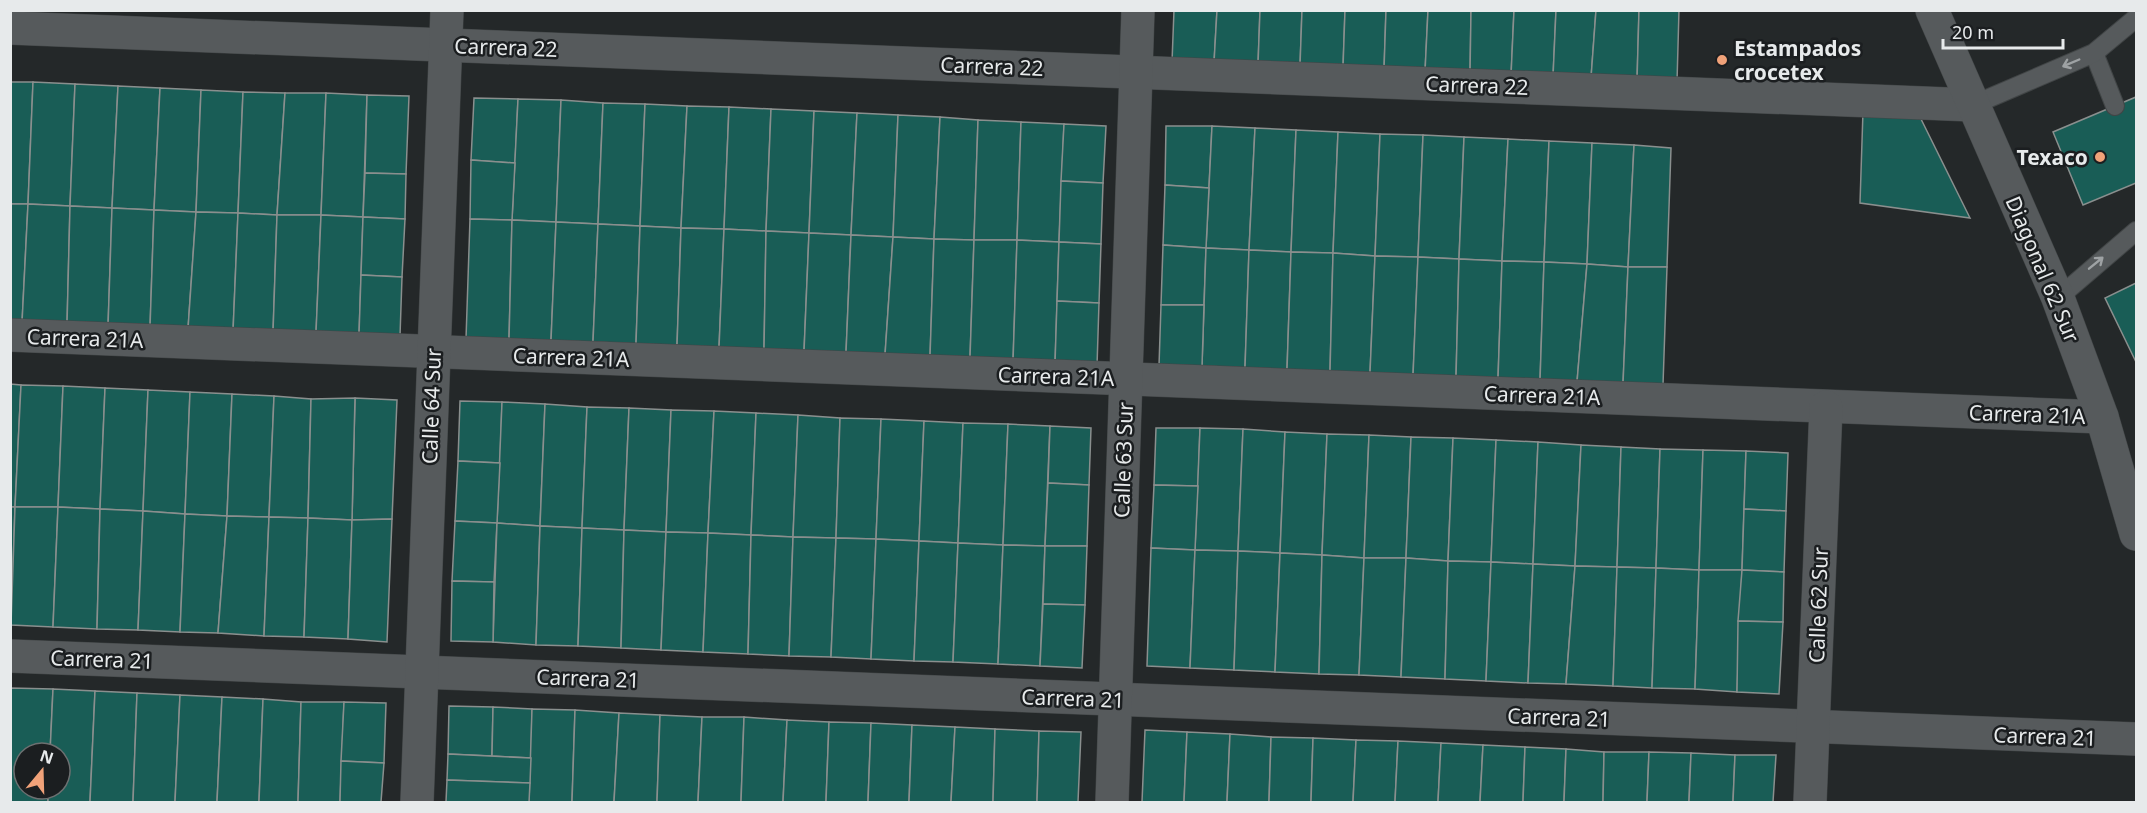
<svg xmlns="http://www.w3.org/2000/svg" width="2147" height="813" font-family="'Noto Sans',sans-serif">
<style>
.building{fill:#195d56;stroke:#8a8f8e;stroke-width:1.5}
.lines{fill:none;stroke-linecap:round;stroke-linejoin:round}
.service-casing{stroke:#414546;stroke-width:20}
.minor-casing{stroke:#414546;stroke-width:34}
.tertiary-casing{stroke:#414546;stroke-width:34}
.service{stroke:#565a5c;stroke-width:18}
.minor{stroke:#565a5c;stroke-width:33}
.tertiary{stroke:#565a5c;stroke-width:33}
.oneway{stroke:#9ea2a4}
.poi-dot{fill:#f0a279;stroke:#1b1e20;stroke-width:2}
.labels{text-anchor:middle;dominant-baseline:central;stroke-width:5;stroke-linejoin:round;paint-order:stroke}
.street-label{font-size:21px;fill:#e7eaeb;stroke:#1b1e20}
.poi-label{font-size:21px;font-weight:bold;fill:#e7eaeb;stroke:#1b1e20;text-anchor:start}
</style>
<rect width="100%" height="100%" fill="#242829"/>
<g class="building">
<polygon points="1174,10 1217,10 1214,63 1172,62"/>
<polygon points="1217,10 1260,10 1258,65 1214,63"/>
<polygon points="1260,10 1302,10 1300,66 1258,65"/>
<polygon points="1302,10 1345,10 1343,68 1300,66"/>
<polygon points="1345,10 1386,10 1384,70 1343,68"/>
<polygon points="1386,10 1428,10 1425,72 1384,70"/>
<polygon points="1428,10 1471,10 1470,75 1425,72"/>
<polygon points="1471,10 1514,10 1511,76 1470,75"/>
<polygon points="1514,10 1556,10 1553,77 1511,76"/>
<polygon points="1556,10 1596,10 1591,78 1553,77"/>
<polygon points="1596,10 1639,10 1637,81 1591,78"/>
<polygon points="1639,10 1679,10 1677,82 1637,81"/>
<polygon points="10,82 33,82 28,204 10,204"/>
<polygon points="33,82 75,84 70,206 28,204"/>
<polygon points="75,84 118,86 112,208 70,206"/>
<polygon points="118,86 160,88 154,210 112,208"/>
<polygon points="160,88 201,90 196,212 154,210"/>
<polygon points="201,90 243,92 238,213 196,212"/>
<polygon points="243,92 285,93 277,215 238,213"/>
<polygon points="285,93 326,93 321,215 277,215"/>
<polygon points="326,93 367,95 363,217 321,215"/>
<polygon points="367,95 409,96 406,174 365,173"/>
<polygon points="2136,97 2136,183 2083,205 2053,132"/>
<polygon points="474,98 518,99 515,163 471,160"/>
<polygon points="518,99 561,100 556,222 512,220"/>
<polygon points="561,100 603,103 598,224 556,222"/>
<polygon points="603,103 645,104 640,226 598,224"/>
<polygon points="645,104 687,106 681,228 640,226"/>
<polygon points="687,106 729,107 724,229 681,228"/>
<polygon points="729,107 771,109 766,231 724,229"/>
<polygon points="771,109 814,111 809,233 766,231"/>
<polygon points="814,111 857,113 851,235 809,233"/>
<polygon points="1863,111 1917,111 1970,218 1860,203"/>
<polygon points="857,113 898,115 893,237 851,235"/>
<polygon points="898,115 940,117 934,239 893,237"/>
<polygon points="940,117 978,120 974,240 934,239"/>
<polygon points="978,120 1021,122 1017,240 974,240"/>
<polygon points="1021,122 1064,124 1059,242 1017,240"/>
<polygon points="1064,124 1106,126 1103,183 1061,181"/>
<polygon points="1166,126 1212,126 1209,188 1165,185"/>
<polygon points="1212,126 1255,128 1249,250 1206,248"/>
<polygon points="1255,128 1296,130 1291,252 1249,250"/>
<polygon points="1296,130 1338,132 1333,253 1291,252"/>
<polygon points="1338,132 1380,134 1375,256 1333,253"/>
<polygon points="1380,134 1423,135 1418,257 1375,256"/>
<polygon points="1423,135 1464,137 1459,259 1418,257"/>
<polygon points="1464,137 1508,139 1502,261 1459,259"/>
<polygon points="1508,139 1549,141 1544,262 1502,261"/>
<polygon points="1549,141 1592,143 1587,264 1544,262"/>
<polygon points="1592,143 1634,145 1628,267 1587,264"/>
<polygon points="1634,145 1671,148 1667,267 1628,267"/>
<polygon points="471,160 515,163 512,220 470,219"/>
<polygon points="365,173 406,174 405,219 363,217"/>
<polygon points="1061,181 1103,183 1101,244 1059,242"/>
<polygon points="1165,185 1209,188 1206,248 1163,245"/>
<polygon points="10,204 28,204 22,323 10,323"/>
<polygon points="28,204 70,206 67,325 22,323"/>
<polygon points="70,206 112,208 108,327 67,325"/>
<polygon points="112,208 154,210 150,328 108,327"/>
<polygon points="154,210 196,212 188,329 150,328"/>
<polygon points="196,212 238,213 233,332 188,329"/>
<polygon points="238,213 277,215 273,333 233,332"/>
<polygon points="277,215 321,215 316,333 273,333"/>
<polygon points="321,215 363,217 359,335 316,333"/>
<polygon points="363,217 405,219 402,277 361,275"/>
<polygon points="470,219 512,220 509,340 466,339"/>
<polygon points="512,220 556,222 551,341 509,340"/>
<polygon points="556,222 598,224 593,342 551,341"/>
<polygon points="598,224 640,226 636,344 593,342"/>
<polygon points="640,226 681,228 677,346 636,344"/>
<polygon points="681,228 724,229 719,348 677,346"/>
<polygon points="724,229 766,231 764,350 719,348"/>
<polygon points="766,231 809,233 804,352 764,350"/>
<polygon points="809,233 851,235 846,353 804,352"/>
<polygon points="851,235 893,237 885,355 846,353"/>
<polygon points="893,237 934,239 930,357 885,355"/>
<polygon points="934,239 974,240 970,358 930,357"/>
<polygon points="974,240 1017,240 1013,362 970,358"/>
<polygon points="1017,240 1059,242 1055,364 1013,362"/>
<polygon points="1059,242 1101,244 1099,303 1057,301"/>
<polygon points="1163,245 1206,248 1204,305 1161,305"/>
<polygon points="1206,248 1249,250 1245,368 1202,366"/>
<polygon points="1249,250 1291,252 1287,370 1245,368"/>
<polygon points="1291,252 1333,253 1330,372 1287,370"/>
<polygon points="1333,253 1375,256 1370,373 1330,372"/>
<polygon points="1375,256 1418,257 1413,376 1370,373"/>
<polygon points="1418,257 1459,259 1456,378 1413,376"/>
<polygon points="1459,259 1502,261 1498,379 1456,378"/>
<polygon points="1502,261 1544,262 1540,381 1498,379"/>
<polygon points="1544,262 1587,264 1577,382 1540,381"/>
<polygon points="1587,264 1628,267 1623,384 1577,382"/>
<polygon points="1628,267 1667,267 1663,385 1623,384"/>
<polygon points="361,275 402,277 400,336 359,335"/>
<polygon points="2136,283 2136,362 2105,298"/>
<polygon points="1057,301 1099,303 1097,366 1055,364"/>
<polygon points="1161,305 1204,305 1202,366 1159,366"/>
<polygon points="10,384 21,385 15,507 10,507"/>
<polygon points="21,385 63,386 58,507 15,507"/>
<polygon points="63,386 105,388 100,509 58,507"/>
<polygon points="105,388 148,390 143,511 100,509"/>
<polygon points="148,390 190,392 185,514 143,511"/>
<polygon points="190,392 232,394 227,516 185,514"/>
<polygon points="232,394 274,396 269,517 227,516"/>
<polygon points="274,396 311,399 308,518 269,517"/>
<polygon points="355,398 397,400 392,519 352,520"/>
<polygon points="355,398 352,520 308,518 311,399"/>
<polygon points="460,401 502,402 500,463 458,461"/>
<polygon points="502,402 545,404 540,526 497,523"/>
<polygon points="545,404 587,407 582,528 540,526"/>
<polygon points="587,407 629,408 624,530 582,528"/>
<polygon points="629,408 671,410 666,532 624,530"/>
<polygon points="671,410 714,411 708,533 666,532"/>
<polygon points="714,411 756,413 751,535 708,533"/>
<polygon points="756,413 798,415 793,537 751,535"/>
<polygon points="798,415 840,418 836,538 793,537"/>
<polygon points="840,418 881,419 876,539 836,538"/>
<polygon points="881,419 924,421 919,541 876,539"/>
<polygon points="924,421 963,423 958,543 919,541"/>
<polygon points="963,423 1008,424 1003,545 958,543"/>
<polygon points="1008,424 1050,426 1045,546 1003,545"/>
<polygon points="1050,426 1091,428 1089,485 1048,483"/>
<polygon points="1156,428 1200,428 1198,486 1154,485"/>
<polygon points="1200,428 1243,429 1238,551 1195,550"/>
<polygon points="1243,429 1285,432 1280,553 1238,551"/>
<polygon points="1285,432 1327,434 1322,555 1280,553"/>
<polygon points="1327,434 1369,435 1364,558 1322,555"/>
<polygon points="1369,435 1411,437 1406,558 1364,558"/>
<polygon points="1411,437 1453,438 1448,561 1406,558"/>
<polygon points="1453,438 1496,440 1491,562 1448,561"/>
<polygon points="1496,440 1538,442 1533,564 1491,562"/>
<polygon points="1538,442 1581,445 1575,566 1533,564"/>
<polygon points="1581,445 1621,447 1617,567 1575,566"/>
<polygon points="1621,447 1660,449 1656,568 1617,567"/>
<polygon points="1660,449 1703,450 1699,570 1656,568"/>
<polygon points="1703,450 1746,451 1742,570 1699,570"/>
<polygon points="1746,451 1788,453 1786,511 1744,509"/>
<polygon points="458,461 500,463 497,523 455,521"/>
<polygon points="1048,483 1089,485 1087,546 1045,546"/>
<polygon points="1154,485 1198,486 1195,550 1151,548"/>
<polygon points="10,507 15,507 11,625 10,625"/>
<polygon points="15,507 58,507 53,627 11,625"/>
<polygon points="58,507 100,509 97,629 53,627"/>
<polygon points="100,509 143,511 138,630 97,629"/>
<polygon points="1744,509 1786,511 1784,572 1742,570"/>
<polygon points="143,511 185,514 180,632 138,630"/>
<polygon points="185,514 227,516 218,633 180,632"/>
<polygon points="227,516 269,517 264,636 218,633"/>
<polygon points="269,517 308,518 304,637 264,636"/>
<polygon points="308,518 352,520 348,639 304,637"/>
<polygon points="392,519 387,642 348,639 352,520"/>
<polygon points="455,521 497,523 494,582 452,581"/>
<polygon points="497,523 540,526 536,645 493,642"/>
<polygon points="540,526 582,528 578,646 536,645"/>
<polygon points="582,528 624,530 621,648 578,646"/>
<polygon points="624,530 666,532 661,650 621,648"/>
<polygon points="666,532 708,533 703,652 661,650"/>
<polygon points="708,533 751,535 748,654 703,652"/>
<polygon points="751,535 793,537 789,656 748,654"/>
<polygon points="793,537 836,538 831,657 789,656"/>
<polygon points="836,538 876,539 871,659 831,657"/>
<polygon points="876,539 919,541 914,661 871,659"/>
<polygon points="919,541 958,543 953,662 914,661"/>
<polygon points="958,543 1003,545 998,664 953,662"/>
<polygon points="1003,545 1045,546 1040,666 998,664"/>
<polygon points="1045,546 1087,546 1085,605 1043,604"/>
<polygon points="1151,548 1195,550 1190,668 1147,666"/>
<polygon points="1195,550 1238,551 1234,670 1190,668"/>
<polygon points="1238,551 1280,553 1275,672 1234,670"/>
<polygon points="1280,553 1322,555 1319,674 1275,672"/>
<polygon points="1322,555 1364,558 1359,675 1319,674"/>
<polygon points="1364,558 1406,558 1401,677 1359,675"/>
<polygon points="1406,558 1448,561 1445,679 1401,677"/>
<polygon points="1448,561 1491,562 1486,681 1445,679"/>
<polygon points="1491,562 1533,564 1528,683 1486,681"/>
<polygon points="1533,564 1575,566 1566,684 1528,683"/>
<polygon points="1575,566 1617,567 1613,686 1566,684"/>
<polygon points="1617,567 1656,568 1652,688 1613,686"/>
<polygon points="1656,568 1699,570 1695,689 1652,688"/>
<polygon points="1699,570 1742,570 1737,692 1695,689"/>
<polygon points="1742,570 1784,572 1783,622 1738,621"/>
<polygon points="452,581 494,582 493,642 451,641"/>
<polygon points="1043,604 1085,605 1082,668 1040,666"/>
<polygon points="1738,621 1783,622 1779,694 1737,692"/>
<polygon points="10,688 53,689 50,753 24,753 24,789 48,789 48,802 10,802"/>
<polygon points="53,689 95,691 90,802 48,802 48,789 60,789 60,753 50,753"/>
<polygon points="95,691 137,693 133,802 90,802"/>
<polygon points="137,693 180,695 175,802 133,802"/>
<polygon points="180,695 222,697 217,802 175,802"/>
<polygon points="222,697 263,699 259,802 217,802"/>
<polygon points="263,699 301,702 298,802 259,802"/>
<polygon points="301,702 344,702 340,802 298,802"/>
<polygon points="344,702 386,703 384,763 341,761"/>
<polygon points="449,706 493,707 492,756 448,754"/>
<polygon points="493,707 532,709 531,758 492,756"/>
<polygon points="532,709 575,710 572,802 529,802"/>
<polygon points="575,710 619,713 614,802 572,802"/>
<polygon points="619,713 660,715 657,802 614,802"/>
<polygon points="660,715 702,717 698,802 657,802"/>
<polygon points="702,717 744,717 741,802 698,802"/>
<polygon points="744,717 787,720 783,802 741,802"/>
<polygon points="787,720 829,722 826,802 783,802"/>
<polygon points="829,722 871,723 868,802 826,802"/>
<polygon points="871,723 912,725 909,802 868,802"/>
<polygon points="912,725 955,727 951,802 909,802"/>
<polygon points="955,727 995,729 993,802 951,802"/>
<polygon points="995,729 1039,731 1037,802 993,802"/>
<polygon points="1145,730 1187,732 1184,802 1142,802"/>
<polygon points="1039,731 1081,732 1078,802 1037,802"/>
<polygon points="1187,732 1230,734 1227,802 1184,802"/>
<polygon points="1230,734 1271,737 1269,802 1227,802"/>
<polygon points="1271,737 1313,738 1311,802 1269,802"/>
<polygon points="1313,738 1356,740 1353,802 1311,802"/>
<polygon points="1356,740 1398,741 1395,802 1353,802"/>
<polygon points="1398,741 1441,743 1438,802 1395,802"/>
<polygon points="1441,743 1483,745 1480,802 1438,802"/>
<polygon points="1483,745 1525,747 1523,802 1480,802"/>
<polygon points="1525,747 1566,749 1564,802 1523,802"/>
<polygon points="1566,749 1604,752 1603,802 1564,802"/>
<polygon points="1604,752 1649,752 1647,802 1603,802"/>
<polygon points="1649,752 1691,753 1689,802 1647,802"/>
<polygon points="1691,753 1735,755 1733,802 1689,802"/>
<polygon points="448,754 531,758 530,783 447,780"/>
<polygon points="1735,755 1776,755 1773,802 1733,802"/>
<polygon points="341,761 384,763 381,802 340,802"/>
<polygon points="447,780 530,783 529,802 446,802"/>
</g>
<g class="lines">
<defs>
<g id="service">
<polyline points="2094,53 2115,106"/>
<polyline points="1973,105 2094,53 2136,18"/>
<polyline points="2058,298 2136,231"/>
</g>
<g id="minor">
<polyline points="10,28 1973,105"/>
<polyline points="10,335 2102,417"/>
<polyline points="10,656 2136,739"/>
<polyline points="1112,802 1138,10"/>
<polyline points="1810,802 1826,407"/>
</g>
<g id="tertiary">
<polyline points="1932,10 2058,298 2102,417 2136,534"/>
<polyline points="417,802 447,10"/>
</g>
</defs>
<use href="#service" class="service-casing"/>
<use href="#minor" class="minor-casing"/>
<use href="#tertiary" class="tertiary-casing"/>
<use href="#service" class="service"/>
<use href="#minor" class="minor"/>
<use href="#tertiary" class="tertiary"/>
</g>
<defs><path id="oneway-shaft" d="M-6 0H5M1.5-3L5.5 0L1.5 3" fill="none" stroke-width="1.6" stroke-linecap="round" stroke-linejoin="round" transform="scale(1.5)"/></defs>
<g class="oneway">
<use href="#oneway-shaft" transform="translate(2071 63) rotate(157)"/>
<use href="#oneway-shaft" transform="translate(2096 263) rotate(-39)"/>
</g>
<g class="poi-dot">
<circle cx="1722" cy="60" r="6"/>
<circle cx="2100" cy="157" r="6"/>
</g>
<g class="labels">
<g class="street-label">
<text transform="translate(506 47) rotate(2)">Carrera 22</text>
<text transform="translate(992 66) rotate(2)">Carrera 22</text>
<text transform="translate(1477 85) rotate(2)">Carrera 22</text>
<text transform="translate(2043 269) rotate(67)">Diagonal 62 Sur</text>
<text transform="translate(85 338) rotate(2)">Carrera 21A</text>
<text transform="translate(571 357) rotate(2)">Carrera 21A</text>
<text transform="translate(1056 376) rotate(2)">Carrera 21A</text>
<text transform="translate(1542 395) rotate(2)">Carrera 21A</text>
<text transform="translate(431 406) rotate(-88)">Calle 64 Sur</text>
<text transform="translate(2027 414) rotate(2)">Carrera 21A</text>
<text transform="translate(1123 460) rotate(-88)">Calle 63 Sur</text>
<text transform="translate(1818 605) rotate(-88)">Calle 62 Sur</text>
<text transform="translate(102 659) rotate(2)">Carrera 21</text>
<text transform="translate(588 678) rotate(2)">Carrera 21</text>
<text transform="translate(1073 698) rotate(2)">Carrera 21</text>
<text transform="translate(1559 717) rotate(2)">Carrera 21</text>
<text transform="translate(2045 736) rotate(2)">Carrera 21</text>
</g>
<g class="poi-label">
<text x="1734" y="48">Estampados<tspan x="1734" dy="24">crocetex</tspan></text>
<text x="2088" y="157" text-anchor="end">Texaco</text>
</g>
</g>
<rect width="2147" height="813" fill="none" stroke="#e7eaeb" stroke-width="24"/>
<g transform="translate(42 771) rotate(19)"><circle r="28" fill="#1b1e20" stroke="#6d7071" stroke-width="1.5"/>
<path d="M0-4.5L10 22L0 15L-10 22Z" fill="#f0a279"/>
<text y="-9" font-size="16" font-weight="bold" text-anchor="middle" fill="#e7eaeb">N</text>
</g>
<path d="M1943 39v9h120v-9" fill="none" stroke="#e7eaeb" stroke-width="3"/>
<text x="1952" y="39" font-size="18" fill="#e7eaeb" stroke="#1b1e20" stroke-width="4.5" paint-order="stroke">20 m</text>
</svg>
